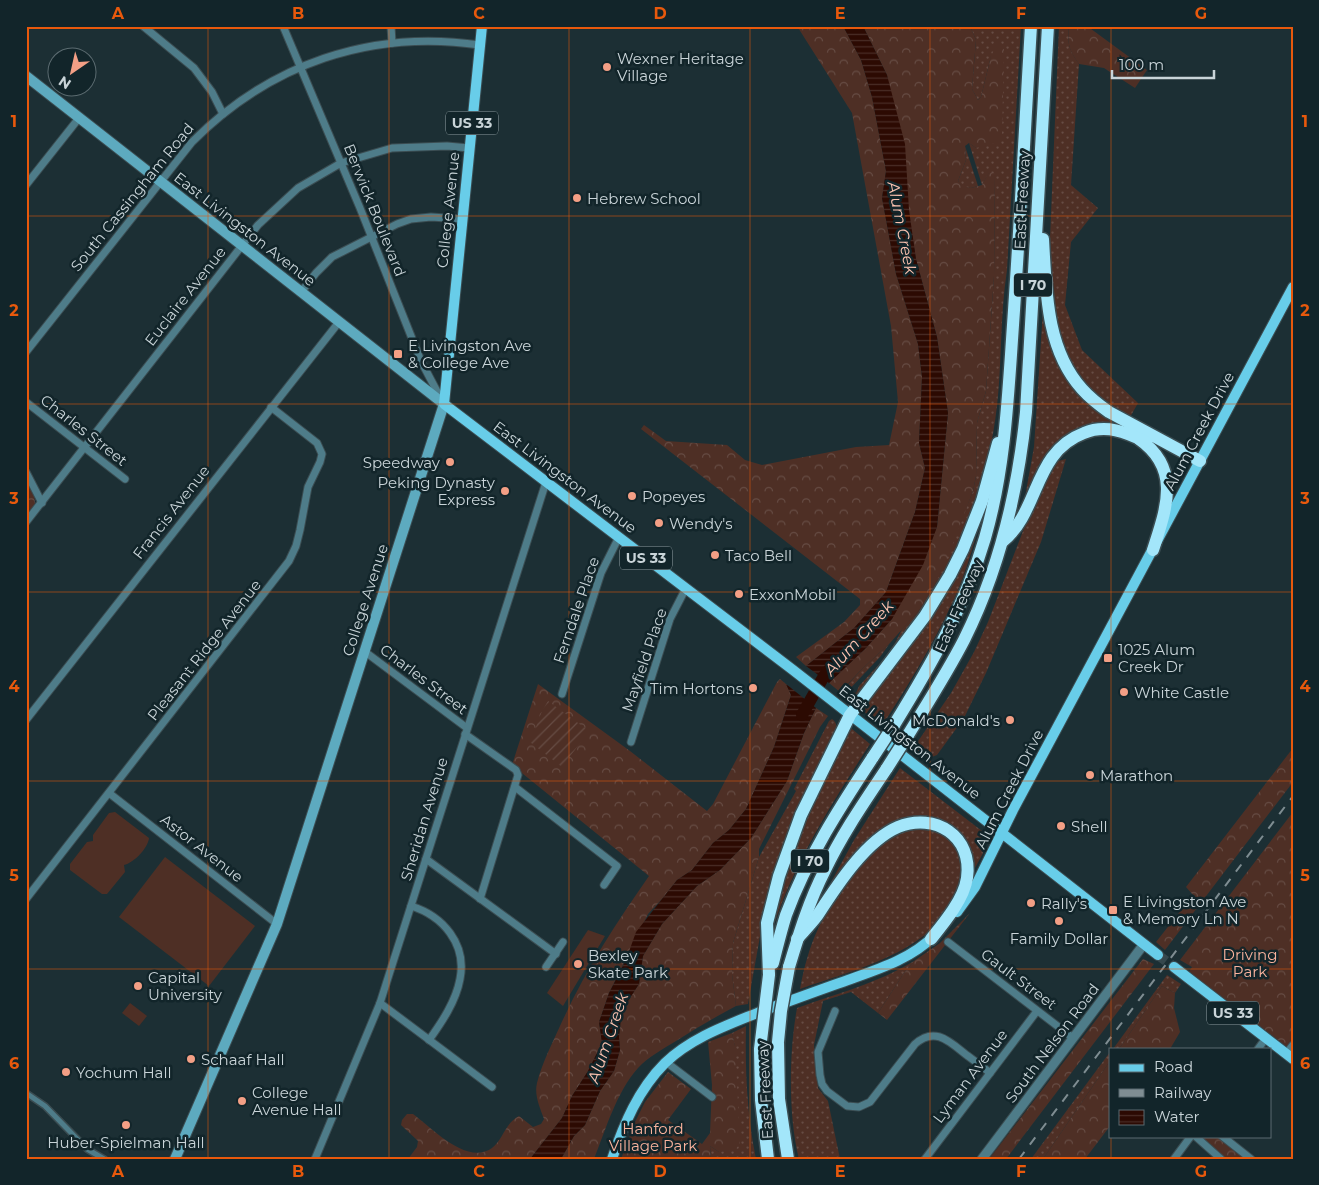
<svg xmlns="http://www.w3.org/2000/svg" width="1319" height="1185" font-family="Montserrat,sans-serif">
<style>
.grass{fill:url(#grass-dots)}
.forest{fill:url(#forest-crowns)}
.garden{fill:url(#garden-furrows)}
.pitch{fill:#4e2f25}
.water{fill:url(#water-rules)}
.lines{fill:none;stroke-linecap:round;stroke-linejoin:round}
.river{stroke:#2c0a02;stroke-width:12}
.primary-tunnel{stroke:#36484d;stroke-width:10;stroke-dasharray:10 5;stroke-linecap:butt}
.pedestrian-casing{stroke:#3b4d52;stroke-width:8}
.minor-casing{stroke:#3b4d52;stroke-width:9}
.tertiary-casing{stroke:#3b4d52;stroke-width:11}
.secondary-casing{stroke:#3b4d52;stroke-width:12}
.primary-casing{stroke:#3b4d52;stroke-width:12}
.motorway-casing{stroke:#3b4d52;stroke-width:15}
.pedestrian{stroke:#4e7c89;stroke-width:5}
.minor{stroke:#4e7c89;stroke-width:7}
.tertiary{stroke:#4e7c89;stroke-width:9}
.secondary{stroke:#5daabf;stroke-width:10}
.primary{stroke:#68cde9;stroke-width:10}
.motorway{stroke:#a3e6fa;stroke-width:12}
.rail{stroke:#7f8d92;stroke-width:2;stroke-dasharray:9 9;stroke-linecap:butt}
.motorway-bridge-casing{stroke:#3b4d52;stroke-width:15;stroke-linecap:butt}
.motorway-bridge{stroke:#a3e6fa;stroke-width:12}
.grid{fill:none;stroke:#e8590c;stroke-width:1;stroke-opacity:0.55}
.poi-dot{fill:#f39f85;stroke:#12252a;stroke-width:2}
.labels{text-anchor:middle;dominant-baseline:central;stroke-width:5;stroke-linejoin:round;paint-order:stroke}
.shield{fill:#12252a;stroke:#92a0a4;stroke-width:1}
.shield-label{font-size:14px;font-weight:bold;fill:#c9d4d8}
.poi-label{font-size:15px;fill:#c9d4d8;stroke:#12252a;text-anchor:start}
.street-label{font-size:15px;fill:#c9d4d8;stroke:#12252a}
.park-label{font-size:15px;fill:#fbb39d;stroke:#12252a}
.water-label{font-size:16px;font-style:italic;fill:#fdc3b0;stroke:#12252a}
.neatline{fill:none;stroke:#e8590c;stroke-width:2}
.grid-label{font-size:16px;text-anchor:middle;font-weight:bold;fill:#e8590c}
</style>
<defs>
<pattern id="grass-dots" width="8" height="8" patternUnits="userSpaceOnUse" patternTransform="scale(1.25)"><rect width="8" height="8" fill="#4e2f25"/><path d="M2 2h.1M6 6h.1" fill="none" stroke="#664c44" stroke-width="1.8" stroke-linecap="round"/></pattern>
<pattern id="forest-crowns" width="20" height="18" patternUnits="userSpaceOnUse" patternTransform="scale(1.25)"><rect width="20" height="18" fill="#4e2f25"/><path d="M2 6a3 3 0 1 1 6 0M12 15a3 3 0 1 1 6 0" fill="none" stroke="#664c44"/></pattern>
<pattern id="garden-furrows" width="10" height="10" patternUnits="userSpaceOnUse" patternTransform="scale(1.25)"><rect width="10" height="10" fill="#4e2f25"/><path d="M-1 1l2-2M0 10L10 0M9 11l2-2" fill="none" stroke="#664c44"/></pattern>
<pattern id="water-rules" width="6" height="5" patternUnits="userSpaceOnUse" patternTransform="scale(1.25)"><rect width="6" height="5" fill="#2c0a02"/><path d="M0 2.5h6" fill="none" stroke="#492d26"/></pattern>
</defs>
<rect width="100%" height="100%" fill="#1c2f34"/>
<g class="grass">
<path d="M970,26H1021L1007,270C1000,315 1002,361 997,406C989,476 965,547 926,606C905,638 878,668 854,699L847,698L852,692L856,693L859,686L883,660L895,643L902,629L921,608L934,587L973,491L976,476L977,423L986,391L994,276L995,175L989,173L982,185L969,143L976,148L991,56L981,97L978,100L972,89L976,40Z"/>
<path d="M1059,26H1069C1067,44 1069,50 1079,64L1071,185L1098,208L1071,242L1065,305L1082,350L1138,403L1129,419L1106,406L1078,377L1061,342L1055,319L1050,273V238Z"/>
<polygon points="965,146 978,186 971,188 962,187 958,181 966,160"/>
<polygon points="1043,310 1056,352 1124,426 1074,432 1028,498 1025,497 1034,447"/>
<polygon points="1066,459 1041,542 986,673 964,718 937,755 929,758 924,757 912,750 951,693 974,652 988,622 1023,531 1054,466 1058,461"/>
<path d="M974,536L976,537C969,560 962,583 951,606C931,648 907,687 882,726L863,711L864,707L920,631Z"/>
<polygon points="890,643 880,657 844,695 841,692 862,669"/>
<path d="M832,719C839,724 836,730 834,738L762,925L748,1004L736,1006L732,974L733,943L759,857L796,791L794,789L829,721Z"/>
<path d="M852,729L870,744C832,803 795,861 773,928C780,858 816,795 846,733Z"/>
<path d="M900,768L982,831C991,845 981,856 974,870L971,869L964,842L910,820L833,883L831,882L854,840Z"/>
<path d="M909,828C926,828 950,831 958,849C961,858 963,868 965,877C958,889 953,903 945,914C914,957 847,972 800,989C809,942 820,919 848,880C859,865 872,848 888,838C894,834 902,831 909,828Z"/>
<path d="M914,961L904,973L878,1013L851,992L823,1001L814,1045L818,1088L828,1101L840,1159H799C788,1115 789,1052 797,1008C836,994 878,983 914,961Z"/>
<polygon points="1167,975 1181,984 1175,993 1162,986 1119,1049 1113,1049"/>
<path d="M746,1026C745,1070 747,1115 756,1159H711L710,1146L719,1152L735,1047L732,1033Z"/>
<polygon points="1110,1052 1110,1061 1043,1159 1031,1159"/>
</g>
<g class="forest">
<polygon points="797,26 843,26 861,60 872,97 886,171 882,198 887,225 896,274 918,344 922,377 919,443 925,468 915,512 886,592 854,628 806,666 796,657 844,622 860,605 860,599 641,429 644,425 666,441 727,445 745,460 762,465 856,447 889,445 898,402 891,326 852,113"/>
<polygon points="863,26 970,26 976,40 972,89 978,100 981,97 991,56 997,44 1004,49 1002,135 996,143 976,148 969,143 965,146 966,160 958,181 962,186 971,188 982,185 989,172 995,174 994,276 986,391 977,423 976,476 973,491 954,541 934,587 921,608 890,643 862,669 840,692 829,683 866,648 892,619 937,527 948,413 937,337 916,259 887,75"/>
<path d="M1069,26H1087L1147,70L1135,88L1104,68L1079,64C1069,50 1067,44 1069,26Z"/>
<polygon points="26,478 34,494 35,504 26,515"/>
<path d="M780,679L786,684L791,695L774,747L746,809L729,830L713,843L692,870L677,880L662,899L648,914L609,993L599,1022L602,1043L588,1071L572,1096L562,1118L530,1159H408L417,1147L418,1141L401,1125L402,1120L407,1114H413C432,1128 467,1166 492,1148C503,1140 505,1123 519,1116L533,1127L541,1124L544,1119C540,1108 534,1095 537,1083C542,1063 552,1044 560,1026C585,971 614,926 649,876L512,765L538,684L630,751L707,811L713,804L777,682Z"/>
<path d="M816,708L828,716L820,727L759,849V857L733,943L732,974L736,1006C715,1017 695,1029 676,1041C663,1049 648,1057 638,1068C616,1093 606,1129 594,1159H561L574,1136L585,1125L600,1091L614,1071L620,1050L619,1037L621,1017L626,1004L639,984L643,956L662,924L697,886L720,870L751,838L787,781L804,733Z"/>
<polygon points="1293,748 1293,782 1165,950 1156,942 1193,895 1186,887"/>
<polygon points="1293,812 1293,1039 1287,1047 1189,972 1192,967 1180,960"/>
<polygon points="970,913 887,1020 878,1013 904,973 914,961 940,943"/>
<polygon points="1143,959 1154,964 1006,1159 989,1159"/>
<polygon points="1162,986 1175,993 1174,1008 1180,1032 1170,1049 1119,1049"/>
<polygon points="732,1033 735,1046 740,1143 736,1149 719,1152 710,1146 711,1159 621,1159 635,1122 645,1102 668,1072 691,1089 668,1120 702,1144 710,1133 712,1085 708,1042"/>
<polygon points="1110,1061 1110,1126 1085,1159 1043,1159"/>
<polygon points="1201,1136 1216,1136 1247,1159 1224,1159"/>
</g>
<path class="garden" d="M548,701L589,731L562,767L530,742C536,735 535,725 540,716C542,711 545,706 548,701Z"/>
<g class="pitch">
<path d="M115,812L149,838C148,848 134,863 124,865L125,872L107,894H102L70,870V864L87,842L93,841V835L109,813Z"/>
<polygon points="165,857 255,926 209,986 119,917"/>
<polygon points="588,930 605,936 563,1006 547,993"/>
<polygon points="130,1003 147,1016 139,1026 122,1013"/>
</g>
<g class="water">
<polygon points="843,26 863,26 887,75 905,144 909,210 916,259 937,337 948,413 937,527 923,565 892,619 866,648 829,683 806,666 854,628 886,592 915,512 925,468 919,443 922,377 918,344 896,274 887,225 882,198 886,171 872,97 861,60"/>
<polygon points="786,684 816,708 804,733 787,781 751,838 720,870 697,886 662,924 643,956 639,984 626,1004 621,1017 619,1037 620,1050 614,1071 600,1091 585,1125 574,1136 561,1159 530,1159 562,1118 572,1096 588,1071 602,1043 599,1022 609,993 626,960 636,932 677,880 692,870 713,843 729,830 746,809 774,747 791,695"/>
</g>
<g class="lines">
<polyline class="river" points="802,715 824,676 832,666"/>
<polyline class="primary-tunnel" points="1158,955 1174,967"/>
<defs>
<polyline id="pedestrian" points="26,1093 45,1106 87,1149 104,1159"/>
<g id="minor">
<polyline points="143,26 194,68 212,92 223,114"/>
<polyline points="283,26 360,208 421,361 441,399"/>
<polyline points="391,26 392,43"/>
<polyline points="26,185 79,118"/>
<polyline points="301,292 316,273 332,257 397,224 411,219 431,217 462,219"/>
<path d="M26,352L192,142C270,64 370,29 480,45"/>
<polyline points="26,402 125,479"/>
<polyline points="26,472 42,503"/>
<polyline points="26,522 258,225 298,188 341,163 392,148 447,146 469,148"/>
<polyline points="364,651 467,728"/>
<polyline points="562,694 601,573 619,537"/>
<polyline points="26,720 339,322"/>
<polyline points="465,734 516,770 518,775 480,899"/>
<polyline points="631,742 670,619 686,588"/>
<polyline points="515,787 617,866 604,885"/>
<polyline points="109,793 277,924"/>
<polyline points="426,859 556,954"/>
<polyline points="26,899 289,561 296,546 300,530 308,487 320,462 322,454 317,443 271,407"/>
<path d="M411,906C443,916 467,944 460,979C456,1001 442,1022 429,1040"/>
<polyline points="948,942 1073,1038"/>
<polyline points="546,967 563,942"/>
<polyline points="380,1003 492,1087"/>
<path d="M835,1011L818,1052L820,1075L822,1084L827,1091L847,1106L859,1107L870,1102L915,1044C934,1027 948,1040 964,1053C973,1060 982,1066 990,1073"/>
<polyline points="1258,1049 1266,1038"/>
<polyline points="1286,1054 1293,1045"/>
<polyline points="666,1062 712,1097"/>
<polyline points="1195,1136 1221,1159"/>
<polyline points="1222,1136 1251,1159"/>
<polyline points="315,1159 380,1003 546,482"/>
<polyline points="925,1159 1037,1011"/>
<polyline points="1174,1159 1191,1136"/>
</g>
<polyline id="tertiary" points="982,1159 1144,944"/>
<polyline id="secondary" points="26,76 444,404 277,924 175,1159"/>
<g id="primary">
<polyline points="482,26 444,404 793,670 1158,955"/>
<polyline points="957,912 975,887 1013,810 1293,287"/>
<polyline points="1174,967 1293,1059"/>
<path d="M612,1159C624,1124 638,1090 665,1063C692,1037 728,1025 762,1011C790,1001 819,990 848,980C879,969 911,959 935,935"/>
</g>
<g id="motorway">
<path d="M1043,239C1046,290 1046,349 1082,389C1090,398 1099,405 1109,412L1200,461"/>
<path d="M1139,439C1182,469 1166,509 1153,550"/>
<path d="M1003,541C1040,511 1033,452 1084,433C1106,424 1126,432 1146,442"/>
<path d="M894,725C931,665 965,606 985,538C1005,469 1008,397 1013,325C1020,225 1025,126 1031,26"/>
<path d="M908,735C927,704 947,673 964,640C1000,568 1018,491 1026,412L1048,26"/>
<path d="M797,939C804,931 811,924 817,916C836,887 865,841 898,827C935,812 973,836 967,878C964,899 944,923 931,939"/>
<path d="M773,963C777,947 781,931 786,915C807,858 840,807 873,757"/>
<path d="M789,967C799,934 809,901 825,870C842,834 865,801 887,768"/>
<polyline points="769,975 767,923 779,876 801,815 850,715 925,616 950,575 963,549 982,501 998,443"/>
<polyline points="778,1042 779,1099 788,1159"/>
<polyline points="760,1049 761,1100 768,1159"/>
</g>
</defs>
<use href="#pedestrian" class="pedestrian-casing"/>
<use href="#minor" class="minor-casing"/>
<use href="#tertiary" class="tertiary-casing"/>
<use href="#secondary" class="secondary-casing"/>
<use href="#primary" class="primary-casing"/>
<use href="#motorway" class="motorway-casing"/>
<use href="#pedestrian" class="pedestrian"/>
<use href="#minor" class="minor"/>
<use href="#tertiary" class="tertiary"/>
<use href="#secondary" class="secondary"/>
<use href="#primary" class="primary"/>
<use href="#motorway" class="motorway"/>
<polyline class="rail" points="1019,1159 1293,796"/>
<defs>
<g id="motorway-bridge">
<polyline points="873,757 894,725"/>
<polyline points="887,768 908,735"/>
<polyline points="778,1042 781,1011 789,967"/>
<polyline points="760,1049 769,975"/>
</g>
</defs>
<use href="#motorway-bridge" class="motorway-bridge-casing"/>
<use href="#motorway-bridge" class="motorway-bridge"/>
</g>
<path class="grid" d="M208,26V1159M389,26V1159M569,26V1159M750,26V1159M930,26V1159M1111,26V1049M26,216H1293M26,404H1293M26,592H1293M26,781H1293M26,969H1293M1111,1136V1159"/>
<g class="poi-dot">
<circle cx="607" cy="67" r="5"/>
<circle cx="577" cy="198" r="5"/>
<rect x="393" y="349" width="10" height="10" rx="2.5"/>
<circle cx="450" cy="462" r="5"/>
<circle cx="505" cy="491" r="5"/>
<circle cx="632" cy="496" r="5"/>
<circle cx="659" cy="523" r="5"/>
<circle cx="715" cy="555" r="5"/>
<circle cx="739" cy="594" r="5"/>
<rect x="1103" y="653" width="10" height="10" rx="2.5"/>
<circle cx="753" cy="688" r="5"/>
<circle cx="1124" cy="692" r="5"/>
<circle cx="1010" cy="720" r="5"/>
<circle cx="1090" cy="775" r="5"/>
<circle cx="1061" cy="826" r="5"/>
<circle cx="1031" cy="903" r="5"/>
<rect x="1108" y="905" width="10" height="10" rx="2.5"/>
<circle cx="1059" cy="921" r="5"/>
<circle cx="578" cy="964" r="5"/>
<circle cx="138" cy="986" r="5"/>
<circle cx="191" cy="1059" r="5"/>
<circle cx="66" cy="1072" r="5"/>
<circle cx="242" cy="1101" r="5"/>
<circle cx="126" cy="1125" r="5"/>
</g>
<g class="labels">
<g class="shield">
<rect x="446" y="111.5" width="52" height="23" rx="4"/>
<rect x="1014" y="273.5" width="38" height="23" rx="4"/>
<rect x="620" y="546.5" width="52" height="23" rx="4"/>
<rect x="791" y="849.5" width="38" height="23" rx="4"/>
<rect x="1207" y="1001.5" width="52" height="23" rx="4"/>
</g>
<g class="shield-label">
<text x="472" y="123">US 33</text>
<text x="1033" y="285">I 70</text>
<text x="646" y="558">US 33</text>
<text x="810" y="861">I 70</text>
<text x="1233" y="1013">US 33</text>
</g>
<g class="poi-label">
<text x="617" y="58">Wexner Heritage<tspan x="617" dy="17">Village</tspan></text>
<text x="587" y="198">Hebrew School</text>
<text x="408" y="345">E Livingston Ave<tspan x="408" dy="17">&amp; College Ave</tspan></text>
<text x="440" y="462" text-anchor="end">Speedway</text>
<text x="495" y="482" text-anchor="end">Peking Dynasty<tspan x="495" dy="17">Express</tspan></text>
<text x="642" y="496">Popeyes</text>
<text x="669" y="523">Wendy's</text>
<text x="725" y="555">Taco Bell</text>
<text x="749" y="594">ExxonMobil</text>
<text x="1118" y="649">1025 Alum<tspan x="1118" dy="17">Creek Dr</tspan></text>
<text x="743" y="688" text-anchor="end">Tim Hortons</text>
<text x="1134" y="692">White Castle</text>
<text x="1000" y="720" text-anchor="end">McDonald's</text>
<text x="1100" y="775">Marathon</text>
<text x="1071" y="826">Shell</text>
<text x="1123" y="901">E Livingston Ave<tspan x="1123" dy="17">&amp; Memory Ln N</tspan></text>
<text x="1041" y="903">Rally's</text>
<text x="1059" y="938" text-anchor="middle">Family Dollar</text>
<text x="588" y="955">Bexley<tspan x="588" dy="17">Skate Park</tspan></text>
<text x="148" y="977">Capital<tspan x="148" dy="17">University</tspan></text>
<text x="201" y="1059">Schaaf Hall</text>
<text x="76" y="1072">Yochum Hall</text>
<text x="252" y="1092">College<tspan x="252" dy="17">Avenue Hall</tspan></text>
<text x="126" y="1142" text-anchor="middle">Huber-Spielman Hall</text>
</g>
<g class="street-label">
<text transform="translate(132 197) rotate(-51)">South Cassingham Road</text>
<text transform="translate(1022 200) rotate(-87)">East Freeway</text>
<text transform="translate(375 210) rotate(68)">Berwick Boulevard</text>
<text transform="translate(448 210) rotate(-84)">College Avenue</text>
<text transform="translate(245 229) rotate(38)">East Livingston Avenue</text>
<text transform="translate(185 296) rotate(-52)">Euclaire Avenue</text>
<text transform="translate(84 430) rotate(38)">Charles Street</text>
<text transform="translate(1199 431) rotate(-62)">Alum Creek Drive</text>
<text transform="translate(565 477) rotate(37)">East Livingston Avenue</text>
<text transform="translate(171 512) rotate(-52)">Francis Avenue</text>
<text transform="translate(365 600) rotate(-72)">College Avenue</text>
<text transform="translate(959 606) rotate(-66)">East Freeway</text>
<text transform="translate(576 610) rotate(-71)">Ferndale Place</text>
<text transform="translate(204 650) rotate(-52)">Pleasant Ridge Avenue</text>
<text transform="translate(644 660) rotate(-71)">Mayfield Place</text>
<text transform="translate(424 679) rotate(37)">Charles Street</text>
<text transform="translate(910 742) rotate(38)">East Livingston Avenue</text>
<text transform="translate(1009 789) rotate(-63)">Alum Creek Drive</text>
<text transform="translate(424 819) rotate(-73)">Sheridan Avenue</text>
<text transform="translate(202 848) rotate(38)">Astor Avenue</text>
<text transform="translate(1019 979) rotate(37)">Gault Street</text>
<text transform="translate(1052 1043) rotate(-53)">South Nelson Road</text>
<text transform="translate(970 1076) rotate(-53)">Lyman Avenue</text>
<text transform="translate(765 1090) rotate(-93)">East Freeway</text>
</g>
<g class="park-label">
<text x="1250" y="954">Driving<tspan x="1250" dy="17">Park</tspan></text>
<text x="653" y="1128">Hanford<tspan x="653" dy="17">Village Park</tspan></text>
</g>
<g class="water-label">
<text transform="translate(902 228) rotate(79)">Alum Creek</text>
<text transform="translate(859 638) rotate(-48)">Alum Creek</text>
<text transform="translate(608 1038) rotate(-71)">Alum Creek</text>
</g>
</g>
<rect width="1319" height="1185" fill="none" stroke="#12252a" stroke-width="55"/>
<rect x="1109" y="1048" width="162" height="90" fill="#12252a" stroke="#5b6b70"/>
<rect x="1119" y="1064" width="25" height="8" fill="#68cde9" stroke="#5b6b70"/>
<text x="1154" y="1072" font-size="15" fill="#c9d4d8">Road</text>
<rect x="1119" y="1089" width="25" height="8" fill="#7f8d92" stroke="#5b6b70"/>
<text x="1154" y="1098" font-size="15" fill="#c9d4d8">Railway</text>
<rect x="1119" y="1110" width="25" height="15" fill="url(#water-rules)" stroke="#5b6b70"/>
<text x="1154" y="1122" font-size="15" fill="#c9d4d8">Water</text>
<g transform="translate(72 72) rotate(214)"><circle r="24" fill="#12252a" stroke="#5b6b70"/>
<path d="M0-4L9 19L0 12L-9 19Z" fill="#f39f85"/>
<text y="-8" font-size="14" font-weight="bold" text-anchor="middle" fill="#c9d4d8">N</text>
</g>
<path d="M1112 70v8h102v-8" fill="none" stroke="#c9d4d8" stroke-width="2.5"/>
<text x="1119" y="70" font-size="15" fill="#c9d4d8" stroke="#12252a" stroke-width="4" paint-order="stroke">100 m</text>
<rect x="28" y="28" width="1264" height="1130" class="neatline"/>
<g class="grid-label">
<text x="118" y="19">A</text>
<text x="298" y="19">B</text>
<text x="479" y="19">C</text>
<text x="660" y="19">D</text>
<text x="840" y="19">E</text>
<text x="1021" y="19">F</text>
<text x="1201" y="19">G</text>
<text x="14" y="127">1</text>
<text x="1305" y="127">1</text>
<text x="14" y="316">2</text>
<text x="1305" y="316">2</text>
<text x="14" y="504">3</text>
<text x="1305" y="504">3</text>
<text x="14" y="692">4</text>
<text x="1305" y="692">4</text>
<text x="14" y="881">5</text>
<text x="1305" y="881">5</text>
<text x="14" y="1069">6</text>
<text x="1305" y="1069">6</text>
<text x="118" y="1177">A</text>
<text x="298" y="1177">B</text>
<text x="479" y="1177">C</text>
<text x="660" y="1177">D</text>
<text x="840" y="1177">E</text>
<text x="1021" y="1177">F</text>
<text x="1201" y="1177">G</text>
</g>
</svg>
